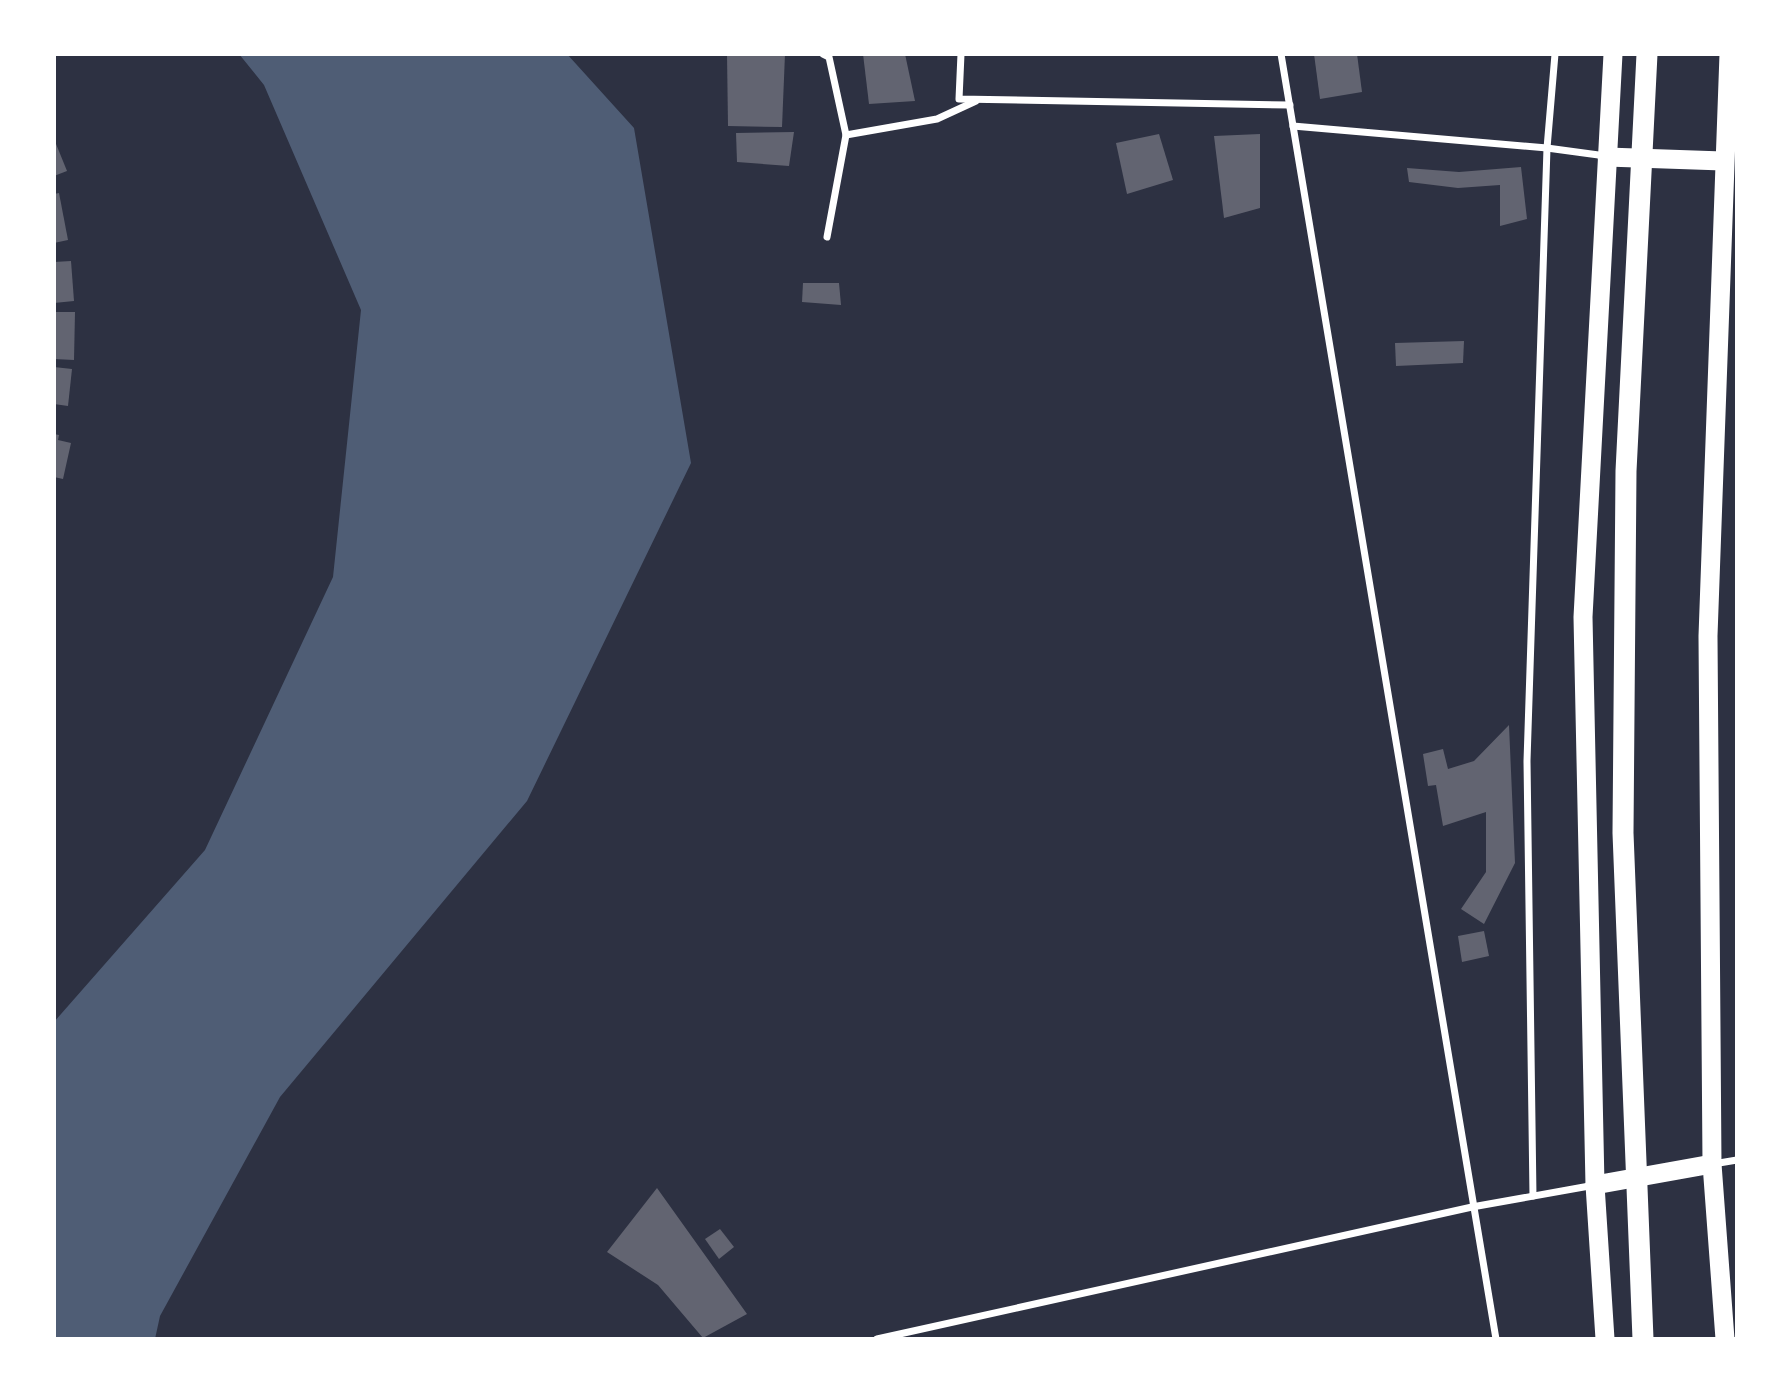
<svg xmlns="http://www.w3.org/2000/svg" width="1791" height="1393" font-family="'Varela Round',sans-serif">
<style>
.water{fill:#4f5d75}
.building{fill:#626471}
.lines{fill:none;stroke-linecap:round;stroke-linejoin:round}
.minor{stroke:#fff;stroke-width:7}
.trunk{stroke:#fff;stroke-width:19}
.motorway{stroke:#fff;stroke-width:21}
</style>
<rect width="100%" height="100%" fill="#2d3142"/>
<polygon class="water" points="239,54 567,54 634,128 691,463 527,801 280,1097 160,1316 155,1339 54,1339 54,1022 205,850 333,577 361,310 264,85"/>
<g class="building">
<polygon points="727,54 785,54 782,127 728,126"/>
<polygon points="863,54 905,54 915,101 869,104"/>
<polygon points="1314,54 1357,54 1362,92 1320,99"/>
<polygon points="794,132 789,166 737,162 736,133"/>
<polygon points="1159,134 1173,180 1127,194 1116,143"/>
<polygon points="1260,134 1260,208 1224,218 1214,136"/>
<polygon points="54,139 67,171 54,176"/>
<polygon points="1521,167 1527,219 1500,226 1500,185 1458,188 1409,182 1407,168 1459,172"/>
<polygon points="59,193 68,240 54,243 54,194"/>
<polygon points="71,261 74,301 54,303 54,262"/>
<polygon points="803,283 839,283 841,305 802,302"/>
<polygon points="54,312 75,312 74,360 54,359"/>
<polygon points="1464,341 1463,363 1396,366 1395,343"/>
<polygon points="54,367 72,369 68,406 54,404"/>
<polygon points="54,434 59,435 58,440 71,443 63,479 54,477"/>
<polygon points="1509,725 1515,863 1484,924 1461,909 1486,872 1486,812 1443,826 1436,785 1428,786 1423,754 1443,749 1448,769 1474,761"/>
<polygon points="1484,931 1489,956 1462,962 1458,936"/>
<polygon points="657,1188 747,1314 703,1338 658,1285 607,1252"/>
<polygon points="720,1229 734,1247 719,1259 705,1239"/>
</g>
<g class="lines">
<g class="minor">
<polyline points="823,54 829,57 846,135 937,119 976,101"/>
<polyline points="961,54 959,99 1290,105"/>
<polyline points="1281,54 1496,1339"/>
<polyline points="1293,126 1547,148 1606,156"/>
<polyline points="827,237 846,135"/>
<polyline points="1713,1164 1737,1160"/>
<polyline points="1533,1196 1527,761 1547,148 1555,54"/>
<polyline points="877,1339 1472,1207 1595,1185"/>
</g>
<g class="trunk">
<polyline points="1607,157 1723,161"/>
<polyline points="1595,1185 1712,1164"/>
<polyline points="1605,1339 1595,1185 1583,617 1613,54"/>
<polyline points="1725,1339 1712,1164 1708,636 1729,54"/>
</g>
<polyline class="motorway" points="1643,1339 1623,833 1626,471 1647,54"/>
</g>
<rect width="1791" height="1393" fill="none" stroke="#ffffff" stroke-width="112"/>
</svg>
